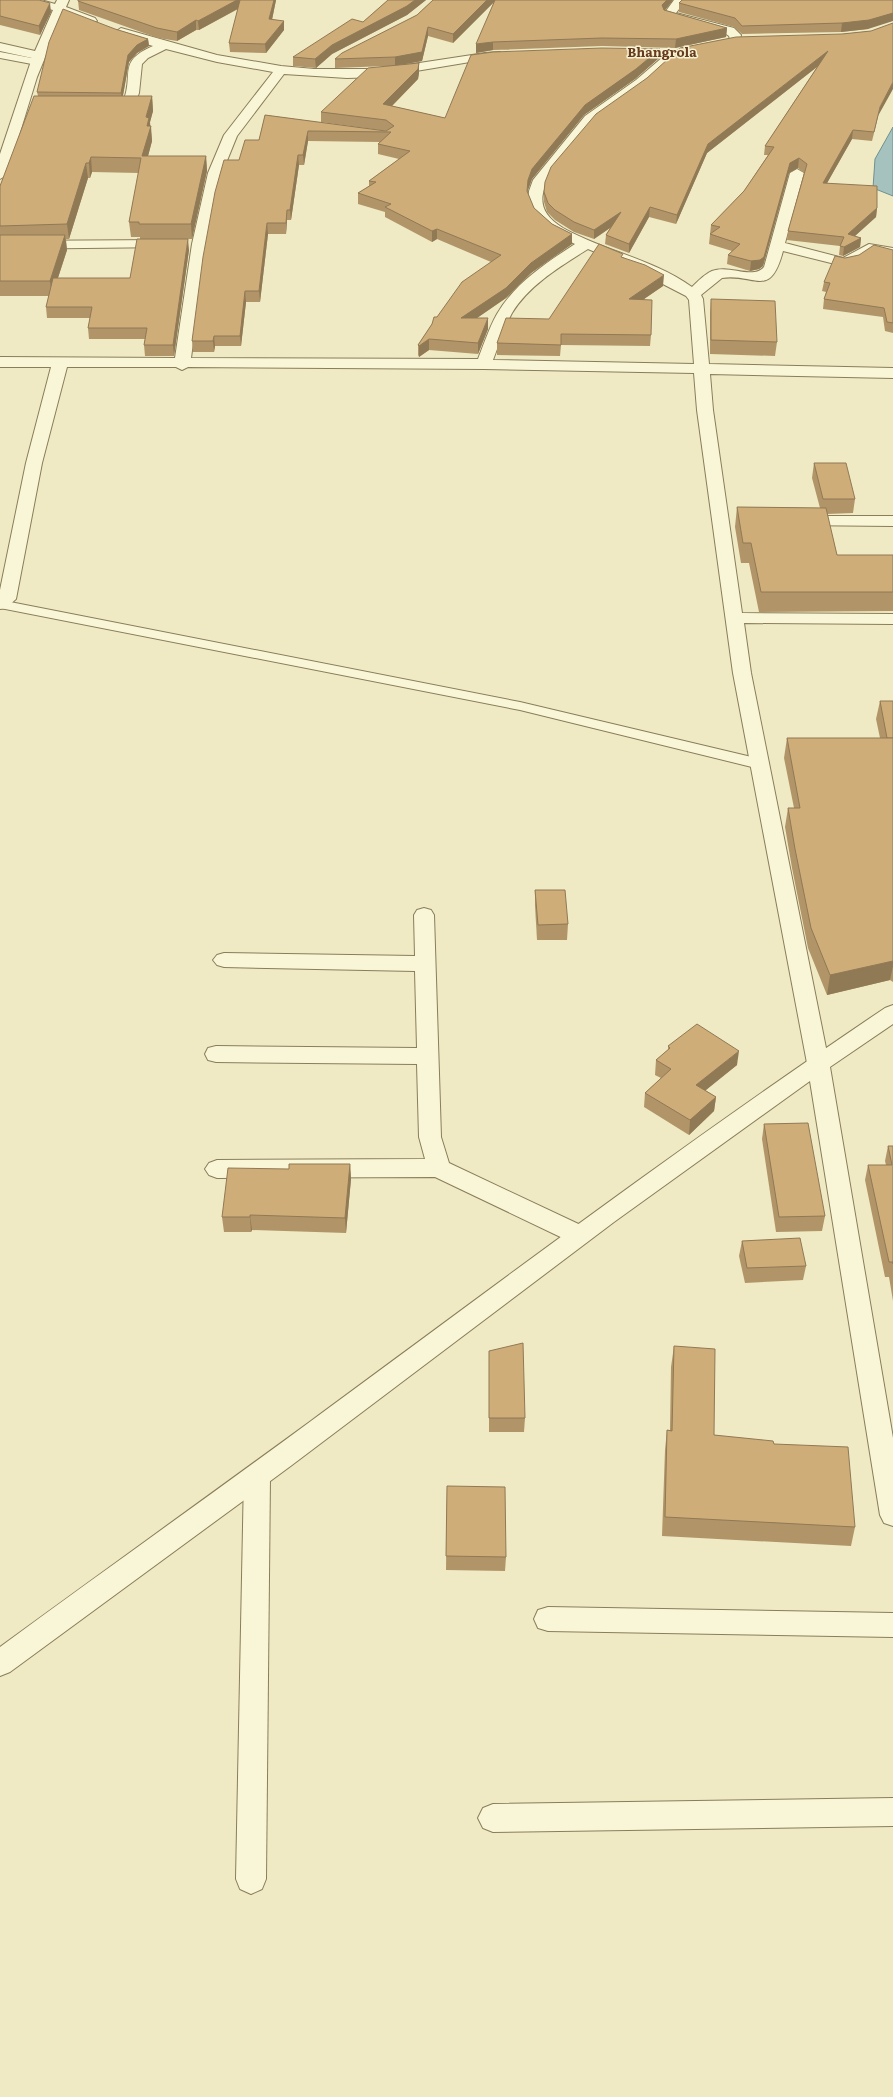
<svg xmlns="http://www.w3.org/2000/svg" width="893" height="2097" font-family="Literata,serif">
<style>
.water{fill:#a6c2bf;stroke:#6c918f}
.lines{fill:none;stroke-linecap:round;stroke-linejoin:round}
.service-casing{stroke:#8a7d5a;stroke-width:2}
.minor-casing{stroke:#8a7d5a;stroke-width:2}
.tertiary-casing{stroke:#8a7d5a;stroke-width:2}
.service{fill:#f9f6d7;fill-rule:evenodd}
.minor{fill:#f9f6d7;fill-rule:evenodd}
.tertiary{fill:#f9f6d7;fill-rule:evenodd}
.wall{fill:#b19568}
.shaded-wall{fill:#907955}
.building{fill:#cead79;stroke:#907955}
.labels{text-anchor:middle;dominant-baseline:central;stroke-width:3;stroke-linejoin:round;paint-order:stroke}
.far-quarter-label{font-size:13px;font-weight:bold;fill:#673b1d;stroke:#f6f3d4}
</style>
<rect width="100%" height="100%" fill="#efeac4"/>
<polygon class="water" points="893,127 893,196 873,188 875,159"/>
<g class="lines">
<defs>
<g id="service">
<polygon points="0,52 37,59 42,62 37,65 0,58"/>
<polygon points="0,600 520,702 760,759 765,761 767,764 765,767 760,769 520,710 0,608"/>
</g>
<g id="minor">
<polygon points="21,0 41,0 55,4 57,0 69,0 66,7 95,18 97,21 91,25 63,14 37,77 7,175 0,179 0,154 32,58 0,51 0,43 35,51 53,10 23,3"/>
<polygon points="674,0 686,0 676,13 734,28 741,35 739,43 731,43 729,36 726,34 665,18 663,15"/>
<path d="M121,28L217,55L281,66L314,69H380L485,53L500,52L506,56L500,60L470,62L380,77L347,78L284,74L237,136L222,173L206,244L191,358L478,359C484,344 489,328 497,314C515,283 546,263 575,244L553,233L535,218L528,202L529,191L533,180L585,116L636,80L671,50H679L681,53L679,56C668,66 657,77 645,86C629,98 611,108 596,121C586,129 578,141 570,151C550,176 523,204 563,228C604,251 653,259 692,287C698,281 705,274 712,271C729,264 753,280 764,267L790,173L797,169L804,173L785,243L843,258L869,244L893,248V256L872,253L857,263L843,266L783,251C770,300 755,273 722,278L701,295L703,299L709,364L893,368V378L710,374L713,410L742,613L893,614V624L744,623L751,673L829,1063L826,1069L818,1071L810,1069L807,1063L733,673L697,410L694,373L484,369L188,367L182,370L176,367H67L42,463L16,599L6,608L0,609V590L26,463L51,367H0V357L175,358L192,244L208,173L224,135L273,72L217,62L166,49L148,58L142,64L139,93L134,107L123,111L103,110L101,107L103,104L123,102C135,74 116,62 153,46L117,35L115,32ZM588,249L626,265L686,296L689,300L694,364L493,360C499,344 504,328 512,313C529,285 561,266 588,249Z"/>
<polygon points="165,240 170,241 172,244 170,247 0,249 0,241"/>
<polygon points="799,516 893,516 893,526 793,525 790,521 793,517"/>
<polygon points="424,908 431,910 434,915 441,1137 449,1163 587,1228 591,1235 587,1242 579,1244 571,1242 435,1177 217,1178 209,1175 205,1169 209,1163 217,1160 425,1159 419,1137 417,1064 216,1062 208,1060 205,1054 208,1048 216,1046 417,1048 415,971 224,967 217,965 213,960 217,955 224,953 415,956 414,915 417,910"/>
<polygon points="257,1465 266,1468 270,1476 266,1879 262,1889 251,1894 240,1889 236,1879 244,1476 248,1468"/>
<polygon points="548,1607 893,1613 893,1637 548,1631 538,1628 534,1619 538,1610"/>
<polygon points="893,1798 893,1826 493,1832 483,1828 478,1818 483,1808 493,1804"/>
</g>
<path id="tertiary" d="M893,1005V1024L830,1067L893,1438V1526L884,1523L880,1515L810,1081L614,1222L292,1465L10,1672L0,1676V1647C103,1571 208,1497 311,1421C501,1281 690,1139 885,1008Z"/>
</defs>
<use href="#service" class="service-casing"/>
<use href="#minor" class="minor-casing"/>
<use href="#tertiary" class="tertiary-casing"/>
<use href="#service" class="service"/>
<use href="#minor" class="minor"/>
<use href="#tertiary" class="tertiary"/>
</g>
<g class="wall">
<polygon points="0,0 51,12 40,35 0,25"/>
<polygon points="78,0 276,0 272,20 284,21 284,30 266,53 230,52 229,43 238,9 199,30 196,30 177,41 158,38 79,10"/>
<polygon points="388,0 426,0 407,15 332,54 316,68 293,66 293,57 363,22"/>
<polygon points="433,0 673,0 665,10 727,28 726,37 675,48 602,46 493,50 476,53 494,2 453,43 428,36 422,61 400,65 419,73 418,79 392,106 445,118 660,49 659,58 635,79 584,115 532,179 528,190 527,193 534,208 552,224 572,234 572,244 531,273 506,298 477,318 488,329 478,354 429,350 419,357 418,355 418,345 437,317 491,262 437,239 432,242 385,217 385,212 358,204 358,193 369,186 369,181 399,159 378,154 378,144 380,142 308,141 304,165 299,165 291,220 287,220 286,234 268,234 260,302 246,302 241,346 215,346 214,352 193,352 192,341 239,160 259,140 265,115 386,131 387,131 321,122 321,112 387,66 335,68 335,59 417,15"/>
<polygon points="893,0 868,29 841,32 742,34 734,27 679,12 679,3"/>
<polygon points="115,29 148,39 149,46 137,53 129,62 123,96 152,96 153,111 150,122 152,141 148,156 206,156 207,171 192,239 140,239 140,237 131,237 129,222 139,173 92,172 90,178 88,178 69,239 66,239 67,250 58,278 130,278 189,250 174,356 145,356 144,345 145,339 89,339 88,328 90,318 47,318 46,307 49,296 0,296 0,186 38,96 37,92"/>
<polygon points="871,31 878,116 872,141 852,139 827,183 877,208 876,217 855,236 861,238 860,247 843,256 839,255 840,246 787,240 788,231 804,173 798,168 789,173 763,266 759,269 750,271 727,264 728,255 732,251 709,244 711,225 744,191 768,155 764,155 765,146 817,67 707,153 676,224 649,217 629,253 605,244 606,235 610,228 594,239 574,232 555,220 547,212 544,202 544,192 842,34"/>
<polygon points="893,250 893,333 885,331 883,317 823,309 824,299 826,292 822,291 824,282 845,258"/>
<polygon points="623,257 663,286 644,299 651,335 650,346 561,345 560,356 497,355 497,343 549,319"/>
<polygon points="711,299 777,342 775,356 710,354 710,313"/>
<polygon points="814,463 855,499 853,513 827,514 837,555 893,555 893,611 759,612 749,563 741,563 735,527 737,507 820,508 812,478"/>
<polygon points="880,701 893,701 893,982 890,980 827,995 808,948 792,868 785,827 788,808 794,808 784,758 787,738 880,738 876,719"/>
<polygon points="535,890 568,924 567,940 537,940 535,906"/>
<polygon points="668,1046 737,1065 705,1090 716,1097 714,1111 689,1135 644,1107 645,1093 661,1078 655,1075 656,1060 668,1050"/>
<polygon points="764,1124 825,1216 822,1231 776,1232 762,1139"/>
<polygon points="888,1146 893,1146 893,1301 889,1277 885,1277 865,1180 868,1165 886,1165 885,1161"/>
<polygon points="350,1164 351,1179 346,1233 252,1230 251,1232 224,1232 222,1217 289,1169"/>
<polygon points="742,1241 806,1266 803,1280 745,1283 739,1256"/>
<polygon points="674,1346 714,1435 774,1444 855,1527 851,1546 662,1536 665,1450 667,1430 670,1430 671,1367"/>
<polygon points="489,1366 525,1418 524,1432 489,1432"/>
<polygon points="447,1486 506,1557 505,1571 446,1570"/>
</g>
<g class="shaded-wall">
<polygon points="237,0 241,0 241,7 199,30 198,21"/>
<polygon points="274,0 276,0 270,29 269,19"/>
<polygon points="415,0 426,0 407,15 332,54 316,68 315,59 332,45"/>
<polygon points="487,0 496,0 453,43 453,34"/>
<polygon points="667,0 673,0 662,14 662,5"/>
<polygon points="50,3 51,12 40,35 39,26"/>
<polygon points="893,13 893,21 868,29 841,32 842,23"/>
<polygon points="196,20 196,30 177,41 177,32"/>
<polygon points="284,21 284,30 266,53 265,44"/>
<polygon points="428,27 428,36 422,61 395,66 395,57"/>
<polygon points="727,28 726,37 675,48 676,39"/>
<polygon points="148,39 149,46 137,53 129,62 122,100 121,93 128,55 137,45"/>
<polygon points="493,42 493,50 476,53 476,44"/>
<polygon points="660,49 659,58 635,79 584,115 532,179 528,190 527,202 528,180 532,169 585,105"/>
<polygon points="828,51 827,59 707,153 676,224 677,215 708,144"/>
<polygon points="419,63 419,73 418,79 384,114 383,104"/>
<polygon points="893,82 893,89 878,116 872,141 874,132 880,107"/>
<polygon points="152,96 153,111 150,122 150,128 151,126 152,141 144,171 142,156 146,117"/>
<polygon points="853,130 852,139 822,192 823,183"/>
<polygon points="308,131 308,141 304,165 303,155"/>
<polygon points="298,155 299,165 291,220 290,210"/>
<polygon points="206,156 207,171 192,239 191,224"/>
<polygon points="91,157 92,172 90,178 89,163"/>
<polygon points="799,158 798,168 789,173 763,266 759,269 750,271 751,261 790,163"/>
<polygon points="86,163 88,178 69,239 67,224"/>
<polygon points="650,207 649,217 629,253 629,244"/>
<polygon points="877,208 876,217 847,243 848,234"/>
<polygon points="287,210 287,220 286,234 286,223"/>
<polygon points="621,212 620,221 594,239 594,230"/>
<polygon points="267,223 268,234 260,302 259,291"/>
<polygon points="437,229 437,239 432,242 432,231"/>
<polygon points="572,234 572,244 531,273 506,298 461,329 461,318 531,263"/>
<polygon points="65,235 67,250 52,296 50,281"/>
<polygon points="861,238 860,247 843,256 844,247"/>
<polygon points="188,239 189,250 174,356 173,345"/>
<polygon points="664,275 663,286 628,310 629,299"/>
<polygon points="245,291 246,302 241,346 240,336"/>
<polygon points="488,318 488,329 478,354 478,343"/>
<polygon points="214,336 215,346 214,352 213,341"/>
<polygon points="429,339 429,350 419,357 419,346"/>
<polygon points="893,961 893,966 890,980 827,995 830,975"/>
<polygon points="739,1051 737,1065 695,1099 696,1085"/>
<polygon points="716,1097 714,1111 689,1135 690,1120"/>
<polygon points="350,1164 351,1179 346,1233 345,1218"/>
<polygon points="250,1215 252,1230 251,1232 250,1217"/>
</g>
<g class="building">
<polygon points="0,0 39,0 50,3 39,26 0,16"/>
<polygon points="78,0 237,0 198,21 196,20 177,32 157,28 78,1"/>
<polygon points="240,0 274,0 269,19 284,21 265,44 229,43"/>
<polygon points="388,0 415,0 407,6 332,45 315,59 293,57 352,19 363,22"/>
<polygon points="433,0 487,0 453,34 428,27 422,52 395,57 335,59 342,53 417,15"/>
<polygon points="495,0 667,0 662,5 664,10 727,28 676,39 602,38 493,42 476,44"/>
<polygon points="682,0 893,0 893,13 869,20 842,23 742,26 735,18 679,3"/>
<polygon points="63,9 115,29 148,39 137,45 128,55 121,93 37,92 49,42"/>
<polygon points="893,23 893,82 880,107 874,132 853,130 823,183 877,186 877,208 848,234 861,238 844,247 840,246 844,237 788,231 807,164 799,158 790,163 764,257 760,260 751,261 728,255 740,244 710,234 720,227 711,225 744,191 774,147 765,146 828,51 708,144 677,215 650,207 629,244 606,235 621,212 594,230 574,222 555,210 548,203 544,192 545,182 551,167 596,114 647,78 680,48 736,37 842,34 871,31"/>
<polygon points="602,48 660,49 636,69 585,105 532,169 528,180 527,191 534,208 552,224 572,234 531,263 506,288 461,318 488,318 478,343 429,339 419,346 418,345 432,324 434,317 437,317 462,282 501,255 437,229 432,231 385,207 391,204 358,193 376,182 369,181 410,151 378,144 391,132 308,131 303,155 298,155 290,210 287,210 286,223 267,223 259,291 245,291 240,336 214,336 213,341 192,341 203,257 215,192 224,160 239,160 245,140 259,140 265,115 386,131 394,126 386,120 321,112 368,68 419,63 418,69 383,104 445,118 471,55 493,52"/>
<polygon points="34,96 152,96 146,117 149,118 147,126 151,126 142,156 206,156 191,224 139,224 139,222 129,222 141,158 91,157 89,163 86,163 67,224 0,226 0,186"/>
<polygon points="0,235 65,235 50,281 0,281"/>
<polygon points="137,239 188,239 173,345 144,345 147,328 88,328 92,307 46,307 53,278 130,278"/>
<polygon points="599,244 623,254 621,257 645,265 664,275 629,299 652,300 651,335 561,334 561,345 497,343 506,318 549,319"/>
<polygon points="874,245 893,250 893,323 887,322 884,308 824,299 830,283 824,282 835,256 845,258 859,255"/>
<polygon points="711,299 775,301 777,342 711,340"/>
<polygon points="814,463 846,463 855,499 823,499"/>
<polygon points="737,507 826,508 837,555 893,555 893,592 761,592 751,543 743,543"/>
<polygon points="880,701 893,701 893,738 887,738"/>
<polygon points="787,738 893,738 893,961 830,975 811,928 795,849 788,808 800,808"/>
<polygon points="535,890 565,890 568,924 538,925"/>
<polygon points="697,1024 739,1051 696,1085 716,1097 690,1120 645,1093 671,1069 656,1060 670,1048 668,1046"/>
<polygon points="808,1123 825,1216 779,1217 764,1124"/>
<polygon points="888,1146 893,1146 893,1264 893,1262 889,1262 868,1165 892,1165"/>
<polygon points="289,1164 350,1164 345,1218 250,1215 250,1217 222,1217 228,1168 289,1169"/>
<polygon points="800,1238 806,1266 747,1268 742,1241"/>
<polygon points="523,1343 525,1418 489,1418 489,1351"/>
<polygon points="674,1346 715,1349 714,1435 773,1441 774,1444 848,1447 855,1527 665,1517 667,1430 672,1431"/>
<polygon points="447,1486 505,1487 506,1557 446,1556"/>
</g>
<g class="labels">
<g class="far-quarter-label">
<text x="662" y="51">Bhangrola</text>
</g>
</g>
</svg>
